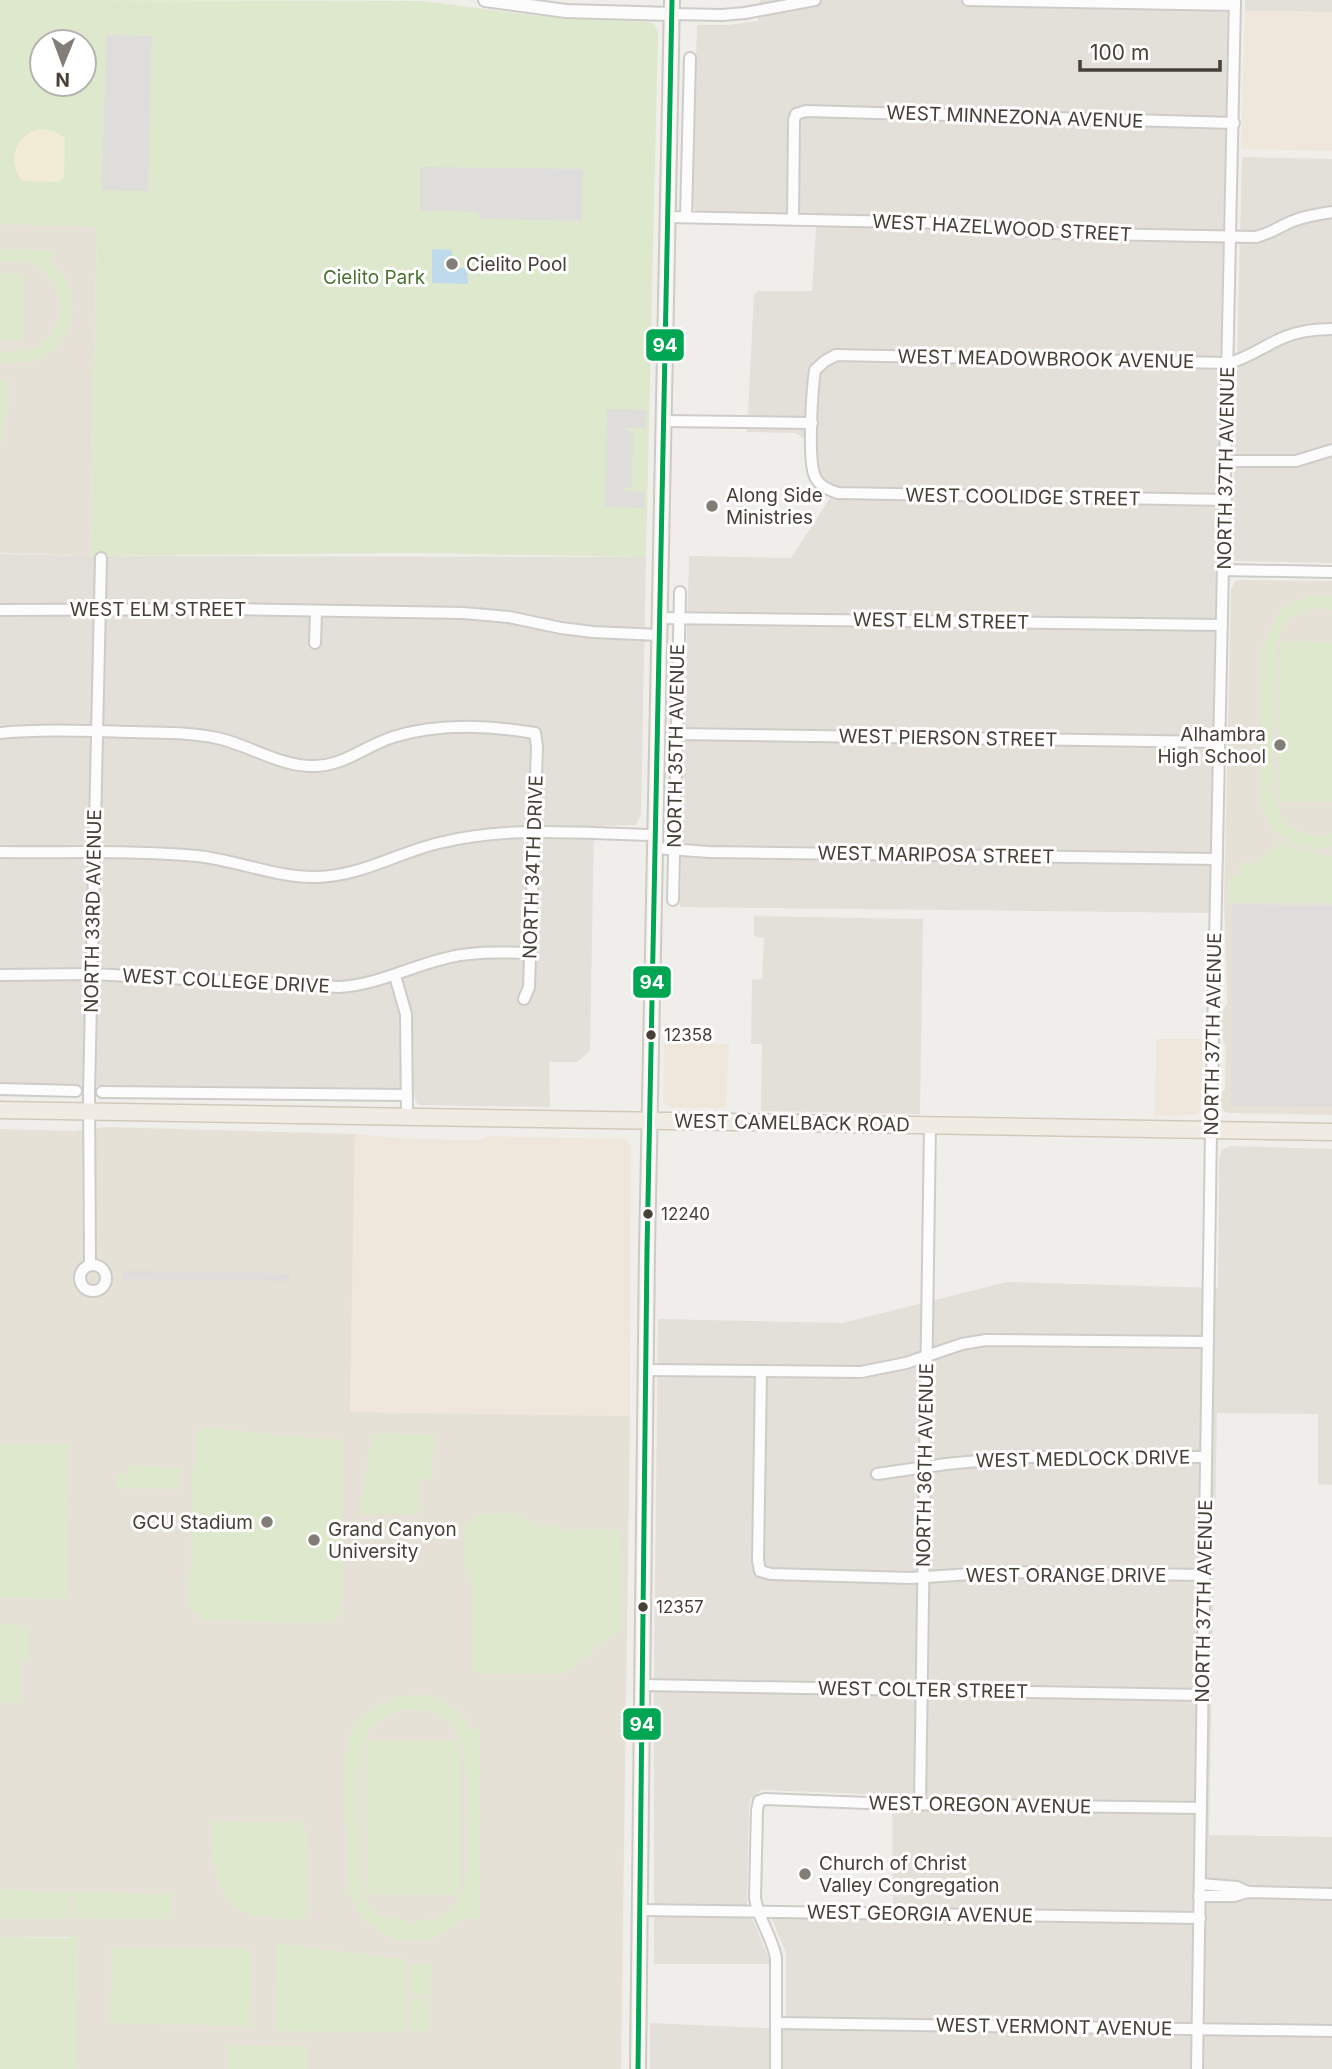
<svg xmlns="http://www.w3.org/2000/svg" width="1332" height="2069" font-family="Inter,sans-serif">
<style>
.residential{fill:#e3e0d9}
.commercial{fill:#efe7dc}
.education{fill:#e6e1d7}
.green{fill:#dee8cd;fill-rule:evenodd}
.sand{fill:#f2ecd7}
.parking{fill:#dfdddb}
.water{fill:#bfdaea}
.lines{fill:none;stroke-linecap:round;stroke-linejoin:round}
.minor-casing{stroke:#ceccc9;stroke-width:14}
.tertiary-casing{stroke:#ceccc9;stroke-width:16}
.secondary-casing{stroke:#cecbc2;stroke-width:18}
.primary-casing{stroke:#d1caba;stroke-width:19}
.minor{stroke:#fdfcfc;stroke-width:10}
.tertiary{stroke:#fdfcfc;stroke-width:12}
.secondary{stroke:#f6f4ef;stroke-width:14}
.primary{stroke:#f0ece4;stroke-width:16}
.bus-1-casing{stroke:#fff;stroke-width:10}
.bus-1{stroke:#00a651;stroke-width:5}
.poi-dot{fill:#827d76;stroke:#fff;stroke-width:2.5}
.bus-dot{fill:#464037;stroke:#fff;stroke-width:2.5}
.labels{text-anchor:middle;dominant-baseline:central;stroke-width:6;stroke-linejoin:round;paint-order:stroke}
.bus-label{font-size:17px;fill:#464037;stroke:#fff;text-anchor:start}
.street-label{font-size:19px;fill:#464037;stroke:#fff}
.poi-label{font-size:19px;fill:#464037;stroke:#fff;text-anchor:start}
.park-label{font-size:19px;fill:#49732f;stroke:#fff}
.line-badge{stroke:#fff;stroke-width:2.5}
.badge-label{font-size:19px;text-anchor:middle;font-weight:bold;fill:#fff}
</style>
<rect width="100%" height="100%" fill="#f0eeeb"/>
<g class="residential">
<polygon points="760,0 1228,0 1209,913 680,907 689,556 791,558 830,498 815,487 807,476 807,441 796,433 747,432 754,295 758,291 812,291 817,214 696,211 692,205 697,25 727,25 758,21"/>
<polygon points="1245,0 1332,0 1332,12 1245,11"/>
<polygon points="1242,157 1332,159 1332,563 1232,561"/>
<polygon points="0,554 90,556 646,557 641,815 636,825 594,826 590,1051 577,1062 549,1062 550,1107 418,1105 415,1100 414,1089 0,1085"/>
<polygon points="754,916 923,919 920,1114 761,1111 762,1044 751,1044 752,980 762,979 764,938 754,936"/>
<polygon points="1231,1146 1332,1149 1332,1485 1318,1484 1318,1414 1217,1413 1209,1835 1332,1837 1332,2069 650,2069 650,2023 786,2029 786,1953 767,1907 893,1908 892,1795 762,1790 751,1798 749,1808 747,1905 771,1964 654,1964 654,1674 658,1319 842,1323 1007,1282 1218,1288 1219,1160 1222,1149"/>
</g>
<g class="commercial">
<polygon points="1245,11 1332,12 1332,151 1241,149"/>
<polygon points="1156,1039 1203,1039 1201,1108 1196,1115 1155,1116"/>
<polygon points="664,1042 729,1044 726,1108 670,1108 663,1103"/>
<polygon points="355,1134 413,1139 481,1140 489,1136 626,1139 631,1146 630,1416 350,1412"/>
</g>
<g class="education">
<polygon points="0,224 97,226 90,556 0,553"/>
<polygon points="1240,580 1332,581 1332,1115 1230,1113 1224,1112 1219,1101 1219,1096 1225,1089 1226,1050 1221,1031 1221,1013 1227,1003 1224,901 1231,589 1235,581"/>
<polygon points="107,1127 355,1134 350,1412 630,1416 621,2069 75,2069 77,1937 0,1937 0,1129 72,1131"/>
</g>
<g class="green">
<path d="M0,0L422,1L539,16L648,22L654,24L658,32L646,557L409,553L90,556L97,227L0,224ZM42,42H84V84H42Z"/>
<path d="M0,250L53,251V263C82,289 79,338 43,356C29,364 15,363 0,363V351C11,351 23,353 33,348C68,332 68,281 33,265C23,261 11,261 0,261Z"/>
<polygon points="0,273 24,274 22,341 0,340"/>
<polygon points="0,380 9,380 9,403 0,450"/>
<path d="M1314,595L1332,596V610L1312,608L1292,617L1282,627L1276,643L1272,795L1282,820L1294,830L1316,836L1332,833V846C1299,856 1270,835 1261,804V652L1276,616L1289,604Z"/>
<polygon points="1280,642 1332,643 1332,802 1278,801"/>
<polygon points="1281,842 1295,849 1332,856 1332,903 1227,902 1229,876 1238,875 1241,862 1256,863"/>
<polygon points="202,1427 316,1439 342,1439 342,1603 334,1623 202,1620 189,1606 195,1432"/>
<path d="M371,1434L435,1435L432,1479H419L418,1515L360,1514C361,1487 370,1462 371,1434Z"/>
<polygon points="0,1444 69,1444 68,1598 0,1597"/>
<polygon points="129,1466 181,1468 180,1489 116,1488 116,1474 129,1474"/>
<polygon points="479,1514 519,1514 539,1525 575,1530 620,1530 621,1628 565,1674 484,1674 472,1671 474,1590 464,1567 464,1528"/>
<polygon points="0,1624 23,1625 28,1631 28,1661 21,1662 22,1702 0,1703"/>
<path d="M419,1694C443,1699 458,1708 472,1729L480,1730V1919L466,1918L465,1915C423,1961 361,1943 347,1883C346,1858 346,1833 346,1807C346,1788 343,1767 347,1748C354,1712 386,1696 419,1694ZM405,1709C475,1707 466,1769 466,1818C466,1841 468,1866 464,1889C452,1916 444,1920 416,1920V1925L424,1926L404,1925H410V1920C381,1920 368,1912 361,1883C361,1850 354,1757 369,1732C377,1720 392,1713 405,1709Z"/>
<polygon points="367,1741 460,1741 460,1895 367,1894"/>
<path d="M211,1821L297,1822L308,1832L306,1919C226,1922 210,1897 211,1821Z"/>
<polygon points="1,1890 70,1892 68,1918 1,1918"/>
<polygon points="72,1892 171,1894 170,1919 71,1918"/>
<polygon points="72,1936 77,1936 75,2069 0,2069 0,1937 69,1938"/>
<polygon points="276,1944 406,1959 405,2032 275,2031"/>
<polygon points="111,1947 251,1949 250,2026 110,2023"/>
<polygon points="411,1963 431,1963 430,1995 410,1995"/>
<polygon points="410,1999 430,1999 429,2031 409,2030"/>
<polygon points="227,2045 308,2046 308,2069 227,2069"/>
</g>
<path class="sand" d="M39,129L54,131L65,138L64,177L59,182L22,181C7,161 14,136 39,129Z"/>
<g class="parking">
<polygon points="106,35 152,36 148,191 102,190"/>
<polygon points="420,167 583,169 582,221 479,219 479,213 477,212 420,210"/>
<polygon points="607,409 646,410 646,427 626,428 627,431 633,431 632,487 624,488 626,491 645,492 644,508 605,507"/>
<polygon points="1232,904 1332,906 1332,1107 1231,1106"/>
<polygon points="123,1271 289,1273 289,1281 123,1279"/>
</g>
<polygon class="water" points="432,249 452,250 452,268 467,268 468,284 432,283"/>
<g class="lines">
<defs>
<g id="minor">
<polyline points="968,0 1235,5"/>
<polyline points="672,14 722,15 745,13 815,0"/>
<path d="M668,217L948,223L1046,233L1256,237C1270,234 1280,226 1293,221C1305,216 1319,214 1332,212"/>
<polyline points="686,217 690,58"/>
<path d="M793,219L794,120L796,114L806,111C949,114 1091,120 1234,123"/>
<polyline points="665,421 812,423"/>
<polyline points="1227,461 1296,461 1332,450"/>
<path d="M1226,500L838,493C827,489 818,486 814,474C808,456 812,390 815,370L825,361L836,355L1229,363C1248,358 1261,348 1278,340C1294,332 1314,329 1332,329"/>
<polyline points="1223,570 1332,572"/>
<polyline points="0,610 232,609 463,613 509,617 561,628 593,632 659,635"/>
<polyline points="659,618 1222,625"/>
<polyline points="315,643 316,611"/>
<path d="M0,733C44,729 89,731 133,732C161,733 190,732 217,738C249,745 281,767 314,766C344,766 365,746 393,737C439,723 488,725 535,733L537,746L529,987L524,999"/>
<polyline points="676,734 1219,742"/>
<polyline points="655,848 709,852 1217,859"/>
<path d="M0,852C65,853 132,850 197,856C237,860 276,878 317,877C361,876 397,853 439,843C509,825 584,834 656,835"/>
<polyline points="673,900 680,592"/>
<path d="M0,975L92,974L339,987C375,985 405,969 439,960C468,951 500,952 531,953"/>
<polyline points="395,976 406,1014 407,1117"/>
<polyline points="0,1089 76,1091"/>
<polyline points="102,1092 407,1095"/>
<circle cx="93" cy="1278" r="13"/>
<polyline points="90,1265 89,1092 101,558"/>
<polyline points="645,1370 861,1372 906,1363 962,1344 986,1340 1208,1342"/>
<polyline points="761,1372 758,1560 760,1571 771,1574 910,1578 1002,1572 1205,1575"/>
<polyline points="877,1474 946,1464 1021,1457 1206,1457"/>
<polyline points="643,1685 1203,1695"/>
<polyline points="920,1804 930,1126"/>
<polyline points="1200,1884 1237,1887 1248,1892"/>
<polyline points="1199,1896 1234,1896 1248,1892 1332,1894"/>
<polyline points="640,1910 1200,1918"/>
<polyline points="777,2023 1332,2031"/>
<path d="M776,2069V1958C772,1936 758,1919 755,1898L757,1810L759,1801L765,1799L893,1804L1201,1808"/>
<polyline points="1197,2069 1211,1130 1235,0"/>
</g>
<polyline id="tertiary" points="485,0 566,11 672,14"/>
<polyline id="secondary" points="638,2069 647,1250 672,0"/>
<polyline id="primary" points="0,1110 1332,1132"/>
</defs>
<use href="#minor" class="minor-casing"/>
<use href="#tertiary" class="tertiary-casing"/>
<use href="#secondary" class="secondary-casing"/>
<use href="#primary" class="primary-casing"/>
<use href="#minor" class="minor"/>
<use href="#tertiary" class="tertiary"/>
<use href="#secondary" class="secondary"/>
<use href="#primary" class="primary"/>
<defs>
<polyline id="bus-1" points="638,2069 647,1250 672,0"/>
</defs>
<use href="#bus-1" class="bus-1-casing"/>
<use href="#bus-1" class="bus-1"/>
</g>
<g class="poi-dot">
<circle cx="452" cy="264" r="7"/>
<circle cx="712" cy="506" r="7"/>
<circle cx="1280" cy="745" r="7"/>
<circle cx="267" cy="1522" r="7"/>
<circle cx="314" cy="1540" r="7"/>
<circle cx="805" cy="1874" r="7"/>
</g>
<g class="bus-dot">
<circle cx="651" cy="1035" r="6"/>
<circle cx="648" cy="1214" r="6"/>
<circle cx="643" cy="1607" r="6"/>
</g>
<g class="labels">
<g class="bus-label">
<text x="664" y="1035">12358</text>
<text x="661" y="1214">12240</text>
<text x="656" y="1607">12357</text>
</g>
<g class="street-label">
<text transform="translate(1015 117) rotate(2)">WEST MINNEZONA AVENUE</text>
<text transform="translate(1002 228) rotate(3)">WEST HAZELWOOD STREET</text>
<text transform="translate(1046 359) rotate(1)">WEST MEADOWBROOK AVENUE</text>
<text transform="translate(1226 468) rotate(-89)">NORTH 37TH AVENUE</text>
<text transform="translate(1023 497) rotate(1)">WEST COOLIDGE STREET</text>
<text x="158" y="609">WEST ELM STREET</text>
<text transform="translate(941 621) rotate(1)">WEST ELM STREET</text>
<text transform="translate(948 738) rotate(1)">WEST PIERSON STREET</text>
<text transform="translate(676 746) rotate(-89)">NORTH 35TH AVENUE</text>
<text transform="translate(936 855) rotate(1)">WEST MARIPOSA STREET</text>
<text transform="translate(533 867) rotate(-88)">NORTH 34TH DRIVE</text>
<text transform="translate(93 911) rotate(-89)">NORTH 33RD AVENUE</text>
<text transform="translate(226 981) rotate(3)">WEST COLLEGE DRIVE</text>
<text transform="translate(1213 1034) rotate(-89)">NORTH 37TH AVENUE</text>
<text transform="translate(792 1123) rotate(1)">WEST CAMELBACK ROAD</text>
<text transform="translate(1083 1459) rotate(-1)">WEST MEDLOCK DRIVE</text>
<text transform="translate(925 1465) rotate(-89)">NORTH 36TH AVENUE</text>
<text x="1066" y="1575">WEST ORANGE DRIVE</text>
<text transform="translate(1204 1601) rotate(-89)">NORTH 37TH AVENUE</text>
<text transform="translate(923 1690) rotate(1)">WEST COLTER STREET</text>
<text transform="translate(980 1805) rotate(1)">WEST OREGON AVENUE</text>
<text transform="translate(920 1914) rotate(1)">WEST GEORGIA AVENUE</text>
<text transform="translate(1054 2027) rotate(1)">WEST VERMONT AVENUE</text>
</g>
<g class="poi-label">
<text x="466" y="264">Cielito Pool</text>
<text x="726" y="495">Along Side<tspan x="726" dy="22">Ministries</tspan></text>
<text x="1266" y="734" text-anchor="end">Alhambra<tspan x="1266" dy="22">High School</tspan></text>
<text x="253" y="1522" text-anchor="end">GCU Stadium</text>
<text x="328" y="1529">Grand Canyon<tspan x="328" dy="22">University</tspan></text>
<text x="819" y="1863">Church of Christ<tspan x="819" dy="22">Valley Congregation</tspan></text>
</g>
<g class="park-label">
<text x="374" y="277">Cielito Park</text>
</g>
</g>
<g class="line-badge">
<rect x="645" y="328" width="40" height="34" rx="7" fill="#00a651"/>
<rect x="632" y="965" width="40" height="34" rx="7" fill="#00a651"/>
<rect x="622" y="1707" width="40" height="34" rx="7" fill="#00a651"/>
</g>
<g class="badge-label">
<text x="665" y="352">94</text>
<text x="652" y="989">94</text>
<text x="642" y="1731">94</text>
</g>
<g transform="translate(63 63) rotate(181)"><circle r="33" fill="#ffffff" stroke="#b5b3af" stroke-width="2"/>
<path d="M0-5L12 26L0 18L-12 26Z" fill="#827d76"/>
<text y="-10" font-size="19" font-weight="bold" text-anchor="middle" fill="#464037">N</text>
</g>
<path d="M1080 60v10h140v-10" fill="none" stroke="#464037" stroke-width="3.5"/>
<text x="1090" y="60" font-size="21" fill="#464037" stroke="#ffffff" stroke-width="5" paint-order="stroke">100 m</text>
</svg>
